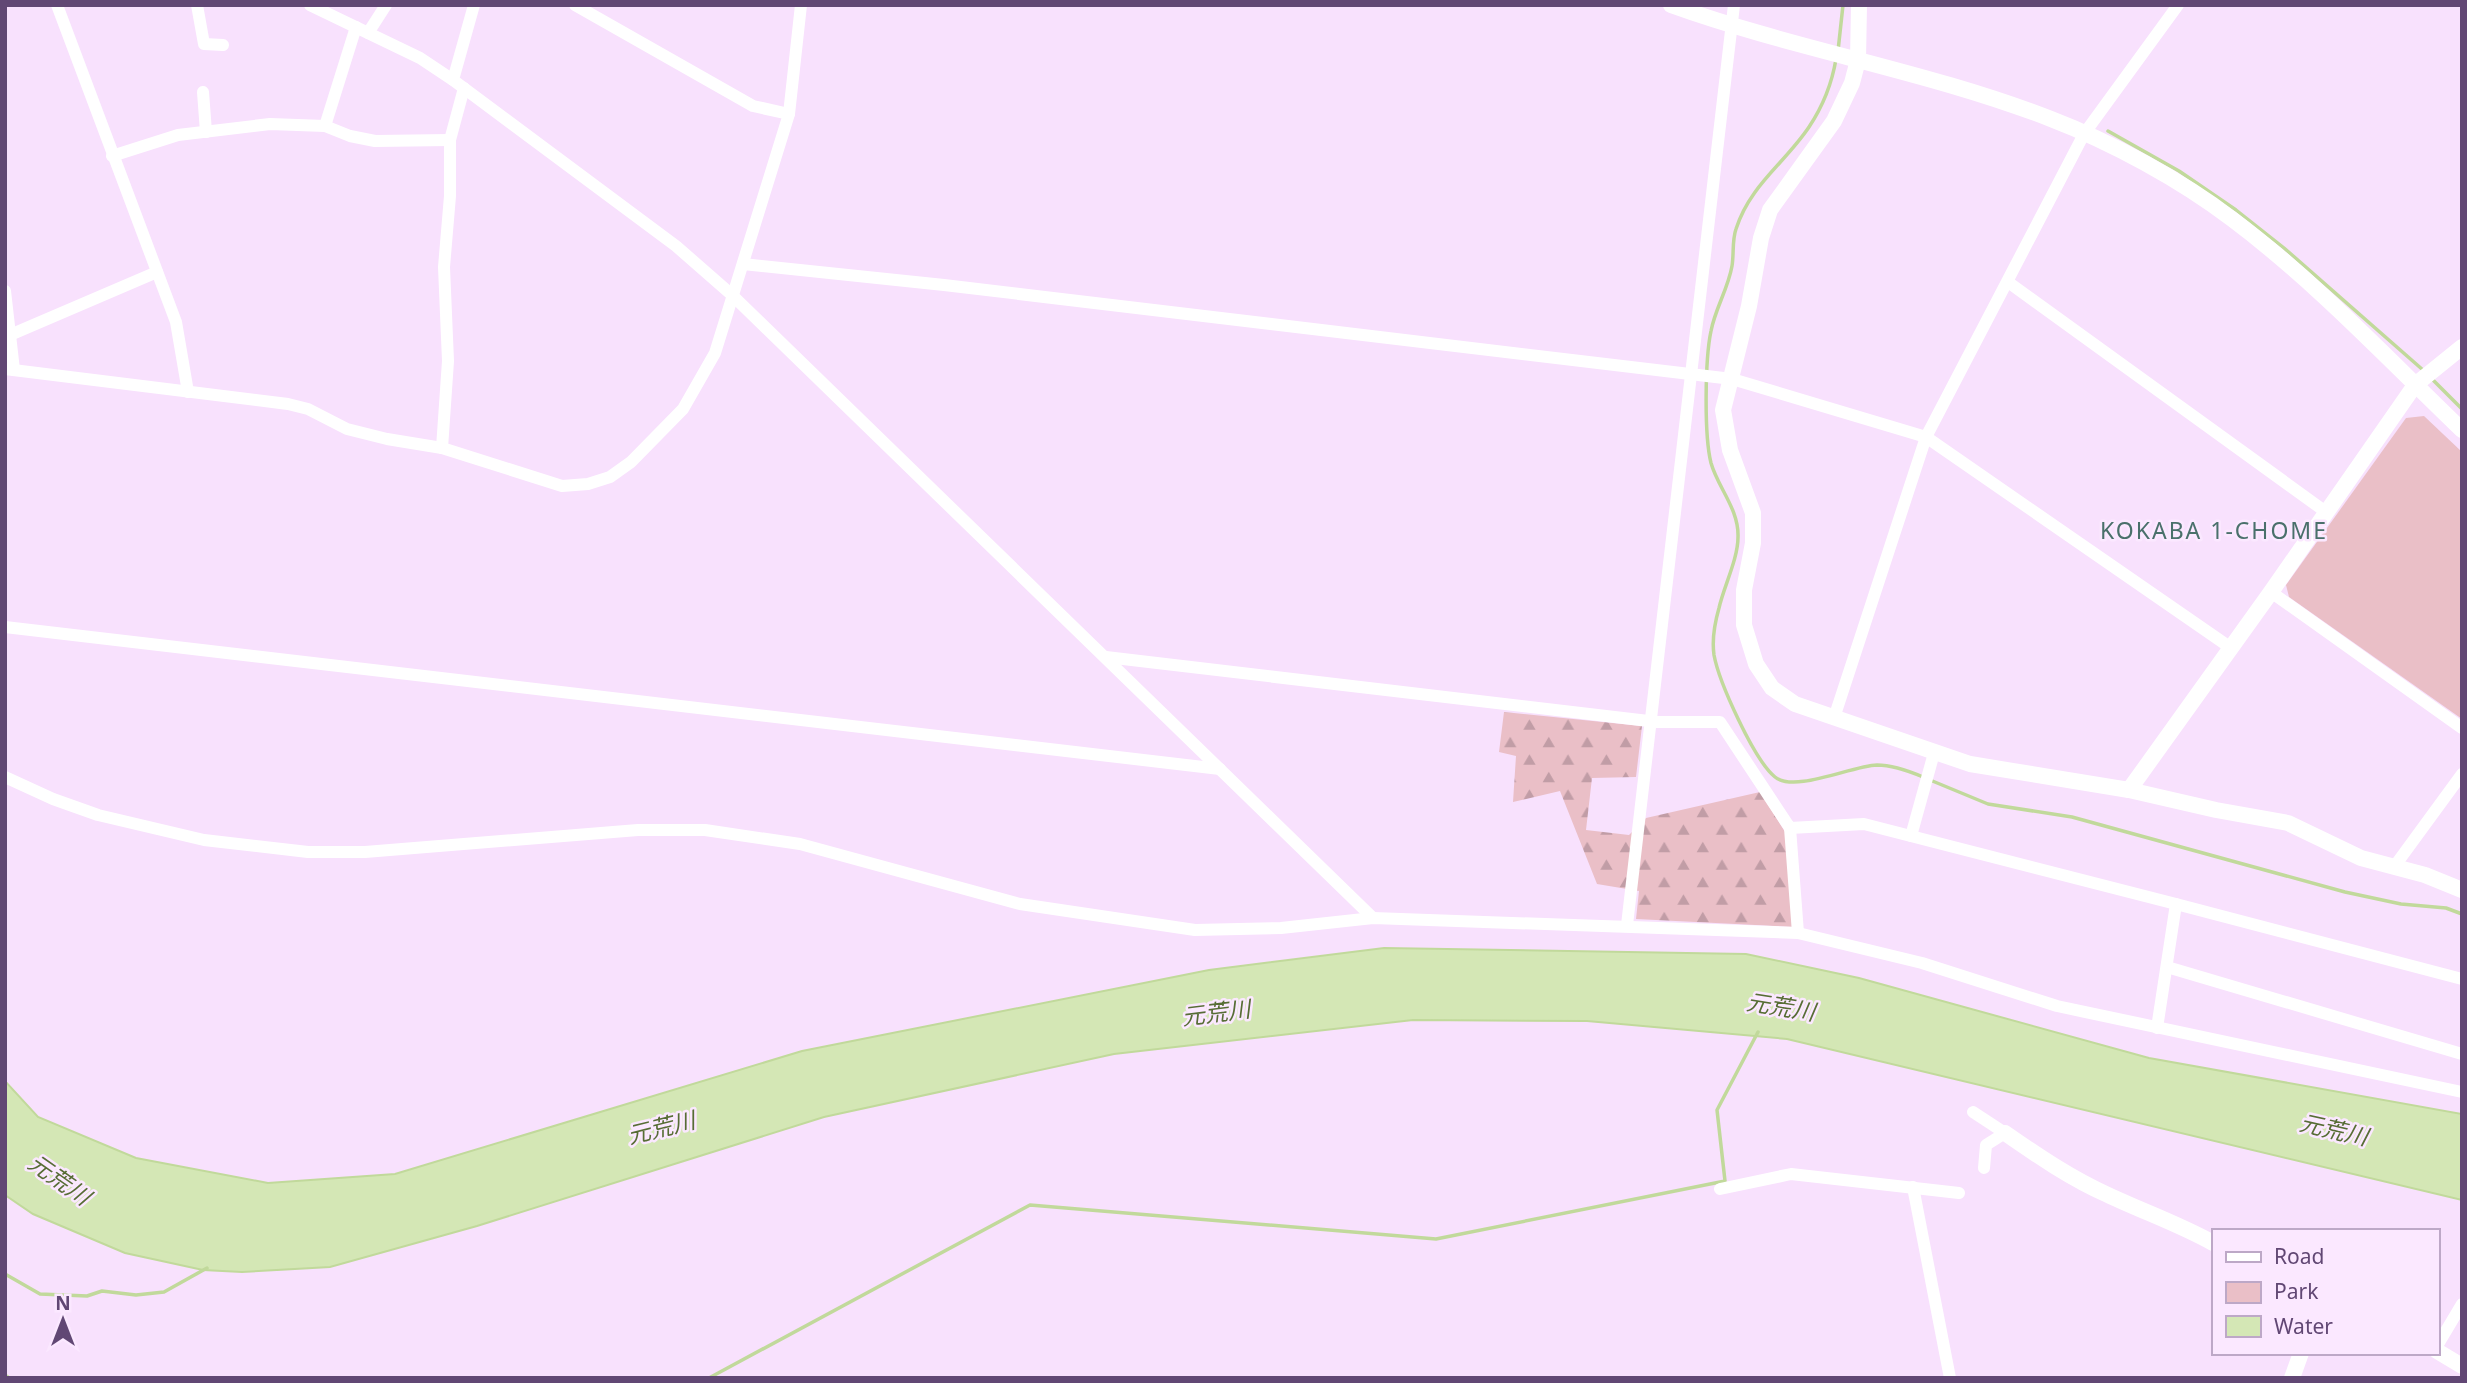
<svg xmlns="http://www.w3.org/2000/svg" width="2467" height="1383" font-family="'Noto Sans','Noto Sans JP',sans-serif">
<style>
.forest{fill:url(#forest-firs)}
.park{fill:#eabfc7}
.water{fill:#d4e7b5;stroke:#c1d99b;stroke-width:2}
.lines{fill:none;stroke-linecap:round;stroke-linejoin:round}
.stream{stroke:#c1d99b;stroke-width:3.5}
.minor{stroke:#fff;stroke-width:12}
.tertiary{stroke:#fff;stroke-width:16}
.labels{text-anchor:middle;dominant-baseline:central;stroke-width:5;stroke-linejoin:round;paint-order:stroke}
.neighbourhood-label{font-size:23px;letter-spacing:2px;fill:#4a706b;stroke:#fbe8ff}
.water-label{font-size:23px;font-style:italic;fill:#576d35;stroke:#fbe8ff}
</style>
<defs>
<pattern id="forest-firs" width="22" height="20" patternUnits="userSpaceOnUse" patternTransform="scale(1.75)"><rect width="22" height="20" fill="#eabfc7"/><path d="M5 1l3.5 6h-7zM16 11l3.5 6h-7z" fill="#c19da6"/></pattern>
</defs>
<rect width="100%" height="100%" fill="#f8e1fd"/>
<polygon class="forest" points="1504,712 1642,726 1636,777 1592,778 1586,830 1629,835 1646,818 1760,792 1787,835 1794,927 1636,919 1639,891 1597,884 1560,791 1513,802 1516,756 1499,752"/>
<polygon class="park" points="2424,416 2462,452 2462,719 2289,597 2286,585 2406,418"/>
<polygon class="water" points="1384,948 1746,954 1859,978 2149,1058 2462,1114 2462,1200 1787,1039 1587,1021 1413,1020 1114,1054 824,1117 477,1226 330,1267 242,1272 203,1270 125,1253 33,1214 5,1195 5,1081 38,1117 136,1158 268,1183 395,1174 802,1051 1209,970"/>
<g class="lines">
<g class="stream">
<polyline points="1838,51 1843,5"/>
<path d="M1836,59C1832,83 1823,106 1809,127C1785,163 1750,185 1736,229C1732,240 1734,254 1732,266C1728,289 1715,309 1711,331C1705,359 1704,435 1711,463C1718,488 1739,509 1738,537C1738,559 1724,586 1719,608C1715,622 1712,641 1714,655C1719,682 1754,760 1775,777C1795,793 1851,766 1877,765C1893,765 1909,771 1923,777"/>
<polyline points="2108,131 2179,171 2236,210 2284,248 2423,370"/>
<polyline points="2431,378 2462,409"/>
<polyline points="1930,780 1988,804 2072,817 2345,892 2401,904 2446,908 2462,914"/>
<polyline points="5,1274 40,1294 87,1296 102,1291 136,1295 164,1292 207,1268"/>
<polyline points="5,1375 9,1378"/>
<polyline points="709,1378 1030,1205 1436,1239 1725,1181 1717,1110 1758,1032"/>
</g>
<g class="minor">
<polyline points="57,5 176,322 188,392"/>
<polyline points="197,5 204,44 223,45"/>
<polyline points="310,5 420,58 453,80 676,246 732,295 1373,918"/>
<polyline points="575,5 753,106 789,114"/>
<polyline points="368,33 386,5"/>
<polyline points="453,80 474,5"/>
<polyline points="203,92 206,132"/>
<polyline points="325,126 356,27"/>
<polyline points="112,156 178,135 270,124 325,126 350,136 375,141 450,140"/>
<polyline points="743,264 944,285 1732,379 1926,437 2231,648"/>
<polyline points="2008,282 2326,512"/>
<polyline points="5,291 14,370"/>
<polyline points="10,335 157,272"/>
<polyline points="5,369 288,404 308,409 347,429 387,439 442,448 562,486 588,484 610,477 631,462 683,409 715,353 789,114 801,5"/>
<polyline points="442,448 448,361 444,267 450,196 450,140 464,88"/>
<polyline points="2271,592 2462,728"/>
<polyline points="5,627 1220,769"/>
<polyline points="1106,657 1657,722 1720,722 1790,828 1864,824 2176,904 2157,1028"/>
<polyline points="1834,718 1926,437 2084,134 2178,5"/>
<polyline points="5,777 53,799 98,815 204,840 308,852 365,852 638,830 705,830 800,844 1020,904 1195,930 1281,928 1373,918 1798,933 1922,963 2057,1006 2462,1092"/>
<polyline points="1790,828 1798,933"/>
<polyline points="1911,836 1934,753"/>
<polyline points="2394,867 2462,774"/>
<polyline points="2176,904 2462,979"/>
<polyline points="1627,925 1734,5"/>
<polyline points="2167,967 2462,1054"/>
<polyline points="1973,1112 2005,1133 1986,1145 1984,1168"/>
<polyline points="1913,1187 1950,1378"/>
<polyline points="1720,1189 1791,1174 1959,1193"/>
<polyline points="2437,1346 2462,1304"/>
</g>
<g class="tertiary">
<path d="M1671,5C1796,50 1928,71 2051,119C2111,142 2181,180 2232,219C2315,281 2387,358 2462,430"/>
<polyline points="1859,5 1858,60 1852,83 1834,121 1770,210 1761,238 1749,306 1723,410 1730,450 1753,513 1753,543 1744,590 1744,625 1756,664 1772,688 1795,704 1970,764 2129,790 2216,810 2288,823 2361,858 2425,875 2462,890"/>
<polyline points="2129,790 2271,592 2415,385 2462,347"/>
<path d="M2005,1133C2038,1156 2072,1179 2108,1195C2144,1212 2179,1224 2213,1243"/>
<polyline points="2437,1351 2462,1366"/>
<polyline points="2292,1378 2301,1353"/>
</g>
</g>
<g class="labels">
<g class="neighbourhood-label">
<text x="2214" y="530">KOKABA 1-CHOME</text>
</g>
<g class="water-label">
<text transform="translate(1781 1006) rotate(9)">元荒川</text>
<text transform="translate(1216 1012) rotate(-7)">元荒川</text>
<text transform="translate(661 1127) rotate(-14)">元荒川</text>
<text transform="translate(2334 1129) rotate(13)">元荒川</text>
<text transform="translate(60 1179) rotate(35)">元荒川</text>
</g>
</g>
<rect width="2467" height="1383" fill="none" stroke="#614774" stroke-width="14"/>
<rect x="2212" y="1229" width="228" height="126" fill="#fbe8ff" stroke="#bda8c7" stroke-width="2"/>
<rect x="2226" y="1252" width="35" height="10" fill="#ffffff" stroke="#bda8c7" stroke-width="2"/>
<text x="2274" y="1264" font-size="21" fill="#614774">Road</text>
<rect x="2226" y="1282" width="35" height="21" fill="#eabfc7" stroke="#bda8c7" stroke-width="2"/>
<text x="2274" y="1299" font-size="21" fill="#614774">Park</text>
<rect x="2226" y="1316" width="35" height="21" fill="#d4e7b5" stroke="#bda8c7" stroke-width="2"/>
<text x="2274" y="1334" font-size="21" fill="#614774">Water</text>
<g transform="translate(63 1320)" stroke="#fbe8ff" stroke-width="5" paint-order="stroke">
<path d="M0-5L12 26L0 18L-12 26Z" fill="#614774"/>
<text y="-10" font-size="19" font-weight="bold" text-anchor="middle" fill="#614774">N</text>
</g>
</svg>
